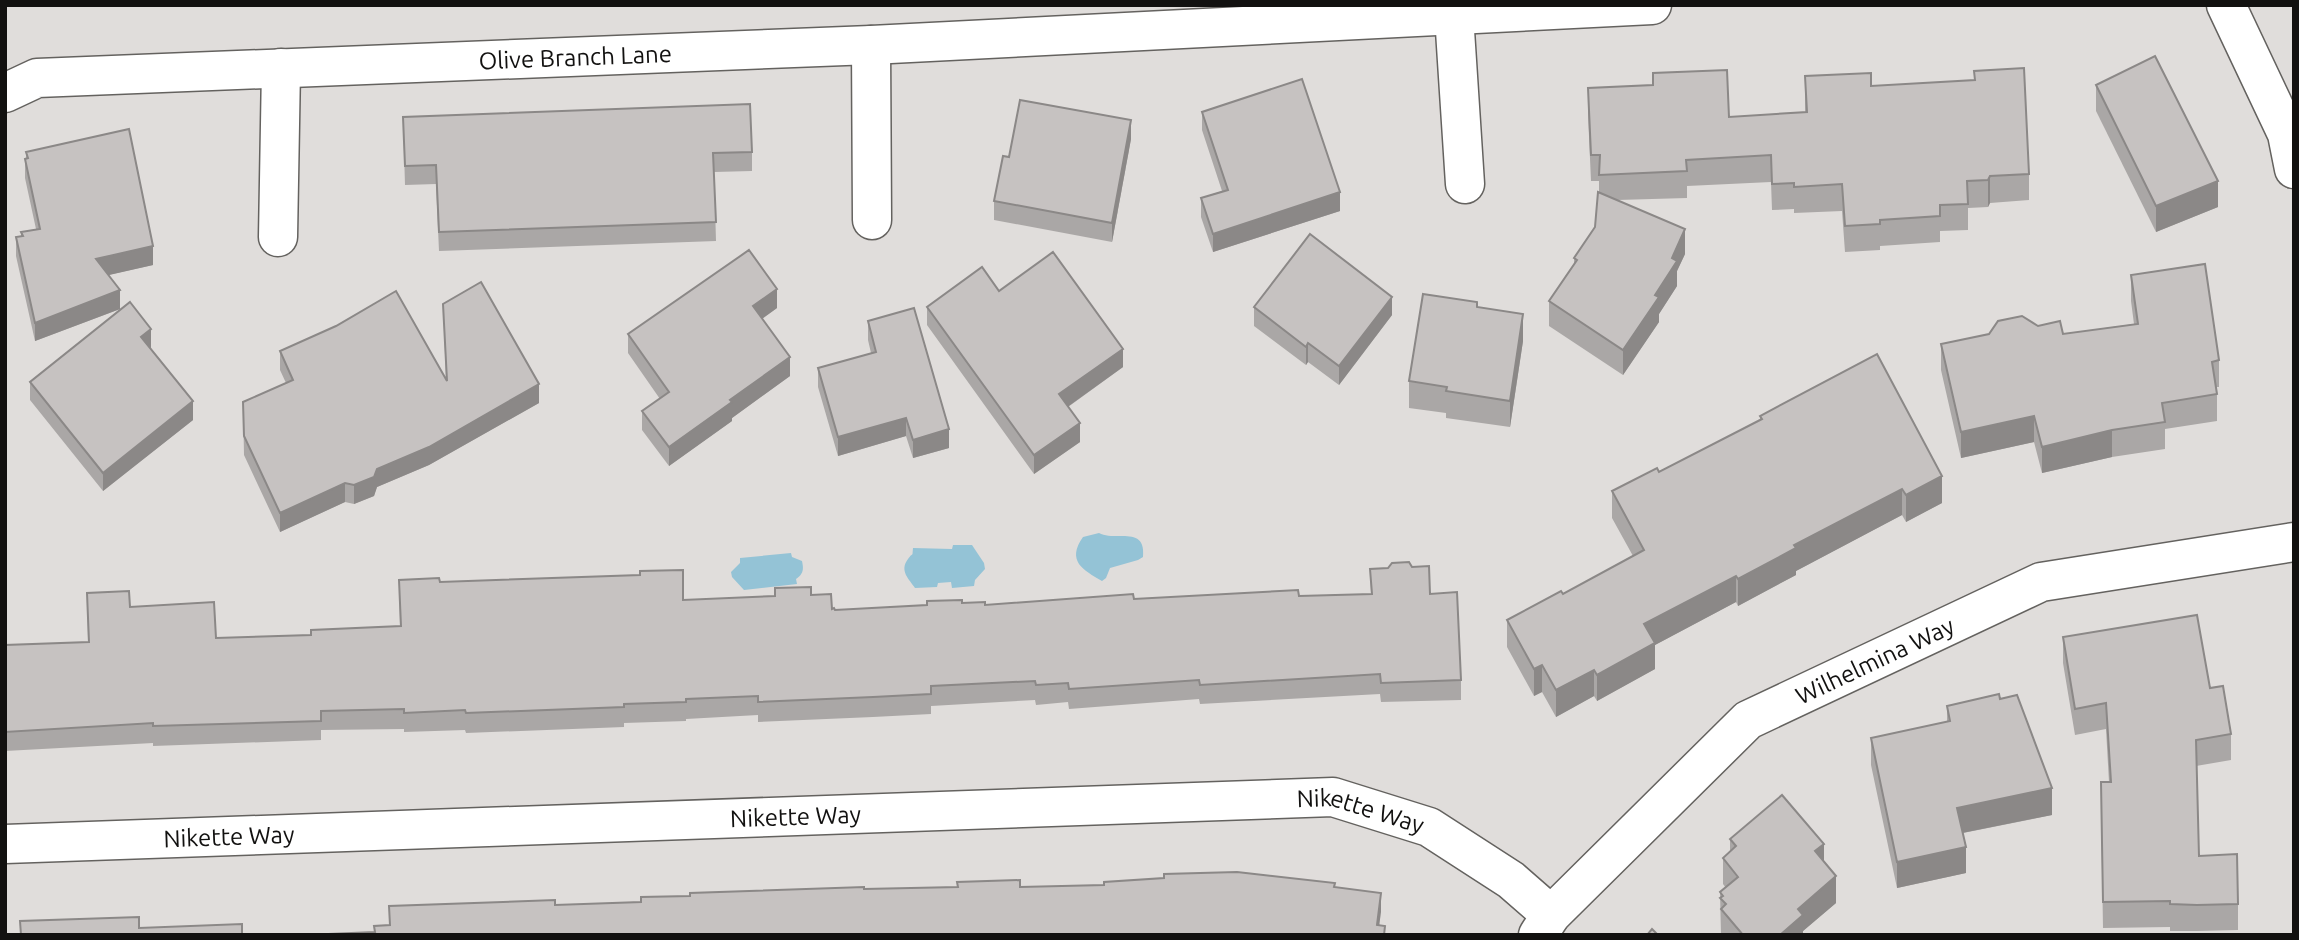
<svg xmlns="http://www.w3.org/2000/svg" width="2299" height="940" font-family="Ubuntu,sans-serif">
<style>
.water{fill:#94c3d6}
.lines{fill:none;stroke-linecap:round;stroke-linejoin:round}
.minor-casing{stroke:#64625f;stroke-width:41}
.minor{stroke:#fff;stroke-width:38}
.wall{fill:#aaa7a6}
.shaded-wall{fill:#8b8887}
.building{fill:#c6c2c1;stroke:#8b8887;stroke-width:2}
.labels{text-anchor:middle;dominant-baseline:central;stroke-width:5;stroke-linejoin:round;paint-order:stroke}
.street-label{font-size:24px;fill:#121110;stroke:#eeeae8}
</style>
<rect width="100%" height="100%" fill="#e0dddb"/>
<g class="water">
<path d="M1099,533C1116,542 1146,525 1143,557L1138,560L1110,568L1106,578L1102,581C1083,570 1066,561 1083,537Z"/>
<path d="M953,545H972L984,563L985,569L975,580L974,586L952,588L951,582L938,583L937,587L915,588C909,579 899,571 908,559C914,551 912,558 913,548L952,549Z"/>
<path d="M791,553L792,557L802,561C804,570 803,574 796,579L797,584L744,590L732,577L731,572L740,563V558Z"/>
</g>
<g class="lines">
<defs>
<g id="minor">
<polyline points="2226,5 2287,134 2294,169"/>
<polyline points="1454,15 1465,184"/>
<polyline points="871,45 872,220"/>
<path id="s1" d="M5,93L37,78L871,45L1652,5"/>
<polyline points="278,237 281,68"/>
<path id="s2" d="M5,844L1333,797L1429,827L1511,880L1551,915"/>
<path id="s3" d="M1538,935L1551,915L1748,720L2041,582L2294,542"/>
</g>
</defs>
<use href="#minor" class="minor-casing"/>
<use href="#minor" class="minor"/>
</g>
<g class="wall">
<polygon points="1805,76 1871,86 2029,174 2029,200 1990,203 1988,207 1968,208 1968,230 1940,231 1940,242 1880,246 1880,250 1845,252 1842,211 1794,213 1794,209 1772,210 1771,182 1687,186 1687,198 1617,200 1685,254 1677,271 1677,286 1659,314 1659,322 1623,375 1549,326 1549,301 1574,265 1574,258 1595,227 1599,193 1599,181 1591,181 1588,114 1588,88 1729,117 1805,112"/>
<polygon points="2096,85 2218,207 2156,232 2096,111"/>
<polygon points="1202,112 1340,211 1213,252 1201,217 1201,198 1222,191 1202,130"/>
<polygon points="403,117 752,152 752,171 714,172 716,241 439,251 436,184 405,185"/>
<polygon points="1131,139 1112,242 994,220 994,201 1009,157"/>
<polygon points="26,152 153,265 108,275 120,309 35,341 16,256 16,237 21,236 21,232 36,229 25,178 25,159 26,159"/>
<polygon points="2131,275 2219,360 2219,387 2216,387 2217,394 2217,421 2165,429 2165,449 2112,457 2042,473 2034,442 1961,458 1941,370 1941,344 2038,326 2063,334 2134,324 2131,301"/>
<polygon points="443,304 539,403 429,465 377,487 374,496 354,504 345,502 280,532 244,455 243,402 286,383 280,370 280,351 446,379"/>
<polygon points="927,307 1123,367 1068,407 1080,442 1034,474 927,325"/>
<polygon points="1254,307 1392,315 1339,385 1308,362 1306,365 1254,326"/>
<polygon points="1477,307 1523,341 1510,427 1446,418 1446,413 1409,408 1409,381"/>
<polygon points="777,308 762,319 790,376 732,418 732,421 669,466 642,430 642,411 660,399 628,353 628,334"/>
<polygon points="868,321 949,448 913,458 906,436 838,456 818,387 818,368 871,353 868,340"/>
<polygon points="151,348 150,349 193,420 103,491 30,400 30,382"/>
<polygon points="1760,416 1942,503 1906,522 1902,515 1796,571 1796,575 1738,606 1736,602 1655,645 1655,669 1597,701 1594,696 1556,717 1542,692 1534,696 1507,647 1507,620 1563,594 1633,556 1612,518 1612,491 1659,472 1760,420"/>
<polygon points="1370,569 1430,594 1461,680 1461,700 1381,702 1380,694 1200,704 1199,699 1069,709 1068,702 1036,705 1035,700 931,706 931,714 873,717 758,722 758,715 686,719 686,721 624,723 624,727 466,733 465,730 404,732 404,729 321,730 321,740 153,746 153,743 5,751 5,645 88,642 87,593 130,607 216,638 311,635 400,626 399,580 683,600 811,595 835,610 962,603 985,605 1134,599 1371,594"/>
<polygon points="2063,637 2210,688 2231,734 2231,760 2196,766 2199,856 2238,904 2238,930 2197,931 2170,931 2170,927 2103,928 2101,808 2109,782 2106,729 2075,735 2063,663"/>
<polygon points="2000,699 2052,815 1963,833 1966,873 1897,888 1871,765 1871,738 1947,722 1947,706"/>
<polygon points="1730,839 1824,861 1836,903 1803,931 1803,935 1721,935 1720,892 1726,888 1723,884 1723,858 1730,852"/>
</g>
<g class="shaded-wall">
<polygon points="1131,120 1131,139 1112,242 1112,223"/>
<polygon points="1990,176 1990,203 1988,207 1988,180"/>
<polygon points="2218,181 2218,207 2156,232 2156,206"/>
<polygon points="1340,192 1340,211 1213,252 1213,234"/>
<polygon points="1685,229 1685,254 1677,271 1677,286 1659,314 1659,322 1623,375 1623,350 1655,295"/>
<polygon points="153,246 153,265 96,278 96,259"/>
<polygon points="777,289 777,308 753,325 753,306"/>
<polygon points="120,290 120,309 35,341 35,323"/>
<polygon points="1392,297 1392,315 1339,385 1339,366"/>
<polygon points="1523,314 1523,341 1510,427 1510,401"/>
<polygon points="151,329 151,348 141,356 141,337"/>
<polygon points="1308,343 1308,362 1306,365 1306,347"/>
<polygon points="1123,349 1123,367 1059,413 1059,394"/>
<polygon points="790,357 790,376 732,418 732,421 669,466 669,447 730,400"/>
<polygon points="539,384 539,403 429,465 377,487 374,496 354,504 354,485 377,469"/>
<polygon points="193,401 193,420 103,491 103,473"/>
<polygon points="2034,416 2034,442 1961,458 1961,432"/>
<polygon points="906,418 906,436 838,456 838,437"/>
<polygon points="1080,423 1080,442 1034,474 1034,455"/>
<polygon points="949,429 949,448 913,458 913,440"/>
<polygon points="2112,430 2112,457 2042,473 2042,447"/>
<polygon points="1942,476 1942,503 1906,522 1906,495"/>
<polygon points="345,483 345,502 280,532 280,513"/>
<polygon points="1902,489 1902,515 1796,571 1796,575 1738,606 1738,579 1794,545"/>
<polygon points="1736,576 1736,602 1655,645 1655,669 1597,701 1597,675 1644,624"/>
<polygon points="1542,665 1542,692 1534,696 1534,669"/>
<polygon points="1594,670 1594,696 1556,717 1556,690"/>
<polygon points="2052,788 2052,815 1957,834 1957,808"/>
<polygon points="1824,844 1824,871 1815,851"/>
<polygon points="1966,847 1966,873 1897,888 1897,862"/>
<polygon points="1836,876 1836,903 1803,931 1803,935 1780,935 1798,909"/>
<polygon points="1381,893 1381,912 1378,935 1377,925"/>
</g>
<g class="building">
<polygon points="2155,56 2218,181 2156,206 2096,85"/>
<polygon points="2024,68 2029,174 1990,176 1988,180 1967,181 1968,204 1940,205 1940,216 1880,220 1880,224 1845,226 1842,184 1794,187 1794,183 1772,184 1771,155 1686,160 1687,171 1599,175 1600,155 1591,155 1588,88 1653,85 1653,73 1727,70 1729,117 1807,112 1805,76 1871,73 1871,86 1975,80 1974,71"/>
<polygon points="1302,79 1340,192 1213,234 1201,198 1228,190 1202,112"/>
<polygon points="1020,100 1131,120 1112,223 994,201 1003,156 1009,157"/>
<polygon points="750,104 752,152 713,153 716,222 439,232 436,165 405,166 403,117"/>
<polygon points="129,129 153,246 96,259 120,290 35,323 16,237 23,236 21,232 40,229 25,159 28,158 26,152"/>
<polygon points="1598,192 1685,229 1672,258 1677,261 1655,295 1659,297 1623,350 1549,301 1577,260 1574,258 1595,227"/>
<polygon points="1310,234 1392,297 1339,366 1308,343 1306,347 1254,307"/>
<polygon points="749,250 777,289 753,306 790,357 730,400 732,402 669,447 642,411 669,392 628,334"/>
<polygon points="1053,252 1123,349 1059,394 1080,423 1034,455 927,307 982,267 999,291"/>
<polygon points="2205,264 2219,360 2212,362 2217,394 2162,403 2165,422 2112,430 2042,447 2034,416 1961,432 1941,344 1989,334 1998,321 2022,316 2038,326 2060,321 2063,334 2138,324 2131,275"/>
<polygon points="481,282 539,384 429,447 377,469 374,477 354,485 345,483 280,513 244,436 243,402 293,380 280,351 336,326 396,291 447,381 443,304"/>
<polygon points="1423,294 1477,302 1477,307 1523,314 1510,401 1446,391 1447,387 1409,381"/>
<polygon points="130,302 151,329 141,337 193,401 103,473 30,382"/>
<polygon points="914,308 949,429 913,440 906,418 838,437 818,368 876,352 868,321"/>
<polygon points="1877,354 1942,476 1906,495 1902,489 1794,545 1796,548 1738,579 1736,576 1644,624 1655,643 1597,675 1594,670 1556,690 1542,665 1534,669 1507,620 1561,591 1563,594 1644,550 1612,491 1657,468 1659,472 1762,419 1760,416"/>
<polygon points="1409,562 1412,567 1429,566 1430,594 1457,592 1461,680 1381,683 1380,674 1200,685 1199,680 1069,689 1068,683 1036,685 1035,681 931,686 931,694 873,697 758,702 758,696 686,699 686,702 624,704 624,707 466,713 465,710 404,713 404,709 321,711 321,721 153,726 153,723 5,732 5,645 89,642 87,593 129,591 130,607 214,602 216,638 311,635 311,630 401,626 399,580 439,578 440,582 640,575 640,571 683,570 683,600 775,596 775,588 811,587 811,595 831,594 832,609 834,608 835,610 927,605 927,601 962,600 962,603 985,602 985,605 1133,594 1134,599 1298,590 1299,596 1372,594 1370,569 1388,568 1392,563"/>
<polygon points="2197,615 2210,688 2223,686 2231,734 2196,740 2199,856 2237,854 2238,904 2197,905 2170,904 2170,901 2103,902 2101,782 2111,782 2106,703 2075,709 2063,637"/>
<polygon points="1999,694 2000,699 2017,695 2052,788 1957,808 1966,847 1897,862 1871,738 1950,721 1947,706"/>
<polygon points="1782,795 1824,844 1815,851 1836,876 1798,909 1803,915 1780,935 1743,935 1721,909 1726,904 1720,898 1723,896 1720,892 1738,877 1723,858 1736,846 1730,839"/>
<polygon points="1237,872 1335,883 1334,887 1381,893 1377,925 1385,926 1384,935 329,935 329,934 375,932 374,926 390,925 389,906 555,900 555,905 641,902 641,897 690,896 690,893 864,887 864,889 958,887 957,882 1020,880 1020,887 1104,885 1104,882 1164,878 1164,874"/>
<polygon points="139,917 139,928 242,924 242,935 21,935 20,921"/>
<polygon points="1652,929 1658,935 1647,935"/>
</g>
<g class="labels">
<g class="street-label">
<text stroke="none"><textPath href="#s1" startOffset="574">Olive Branch Lane</textPath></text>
<text stroke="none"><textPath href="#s3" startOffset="441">Wilhelmina Way</textPath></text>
<text stroke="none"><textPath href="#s2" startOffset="1358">Nikette Way</textPath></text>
<text stroke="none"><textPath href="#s2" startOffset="791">Nikette Way</textPath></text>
<text stroke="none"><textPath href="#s2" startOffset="224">Nikette Way</textPath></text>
</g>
</g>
<rect width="2299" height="940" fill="none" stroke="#121110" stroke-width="14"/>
</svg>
